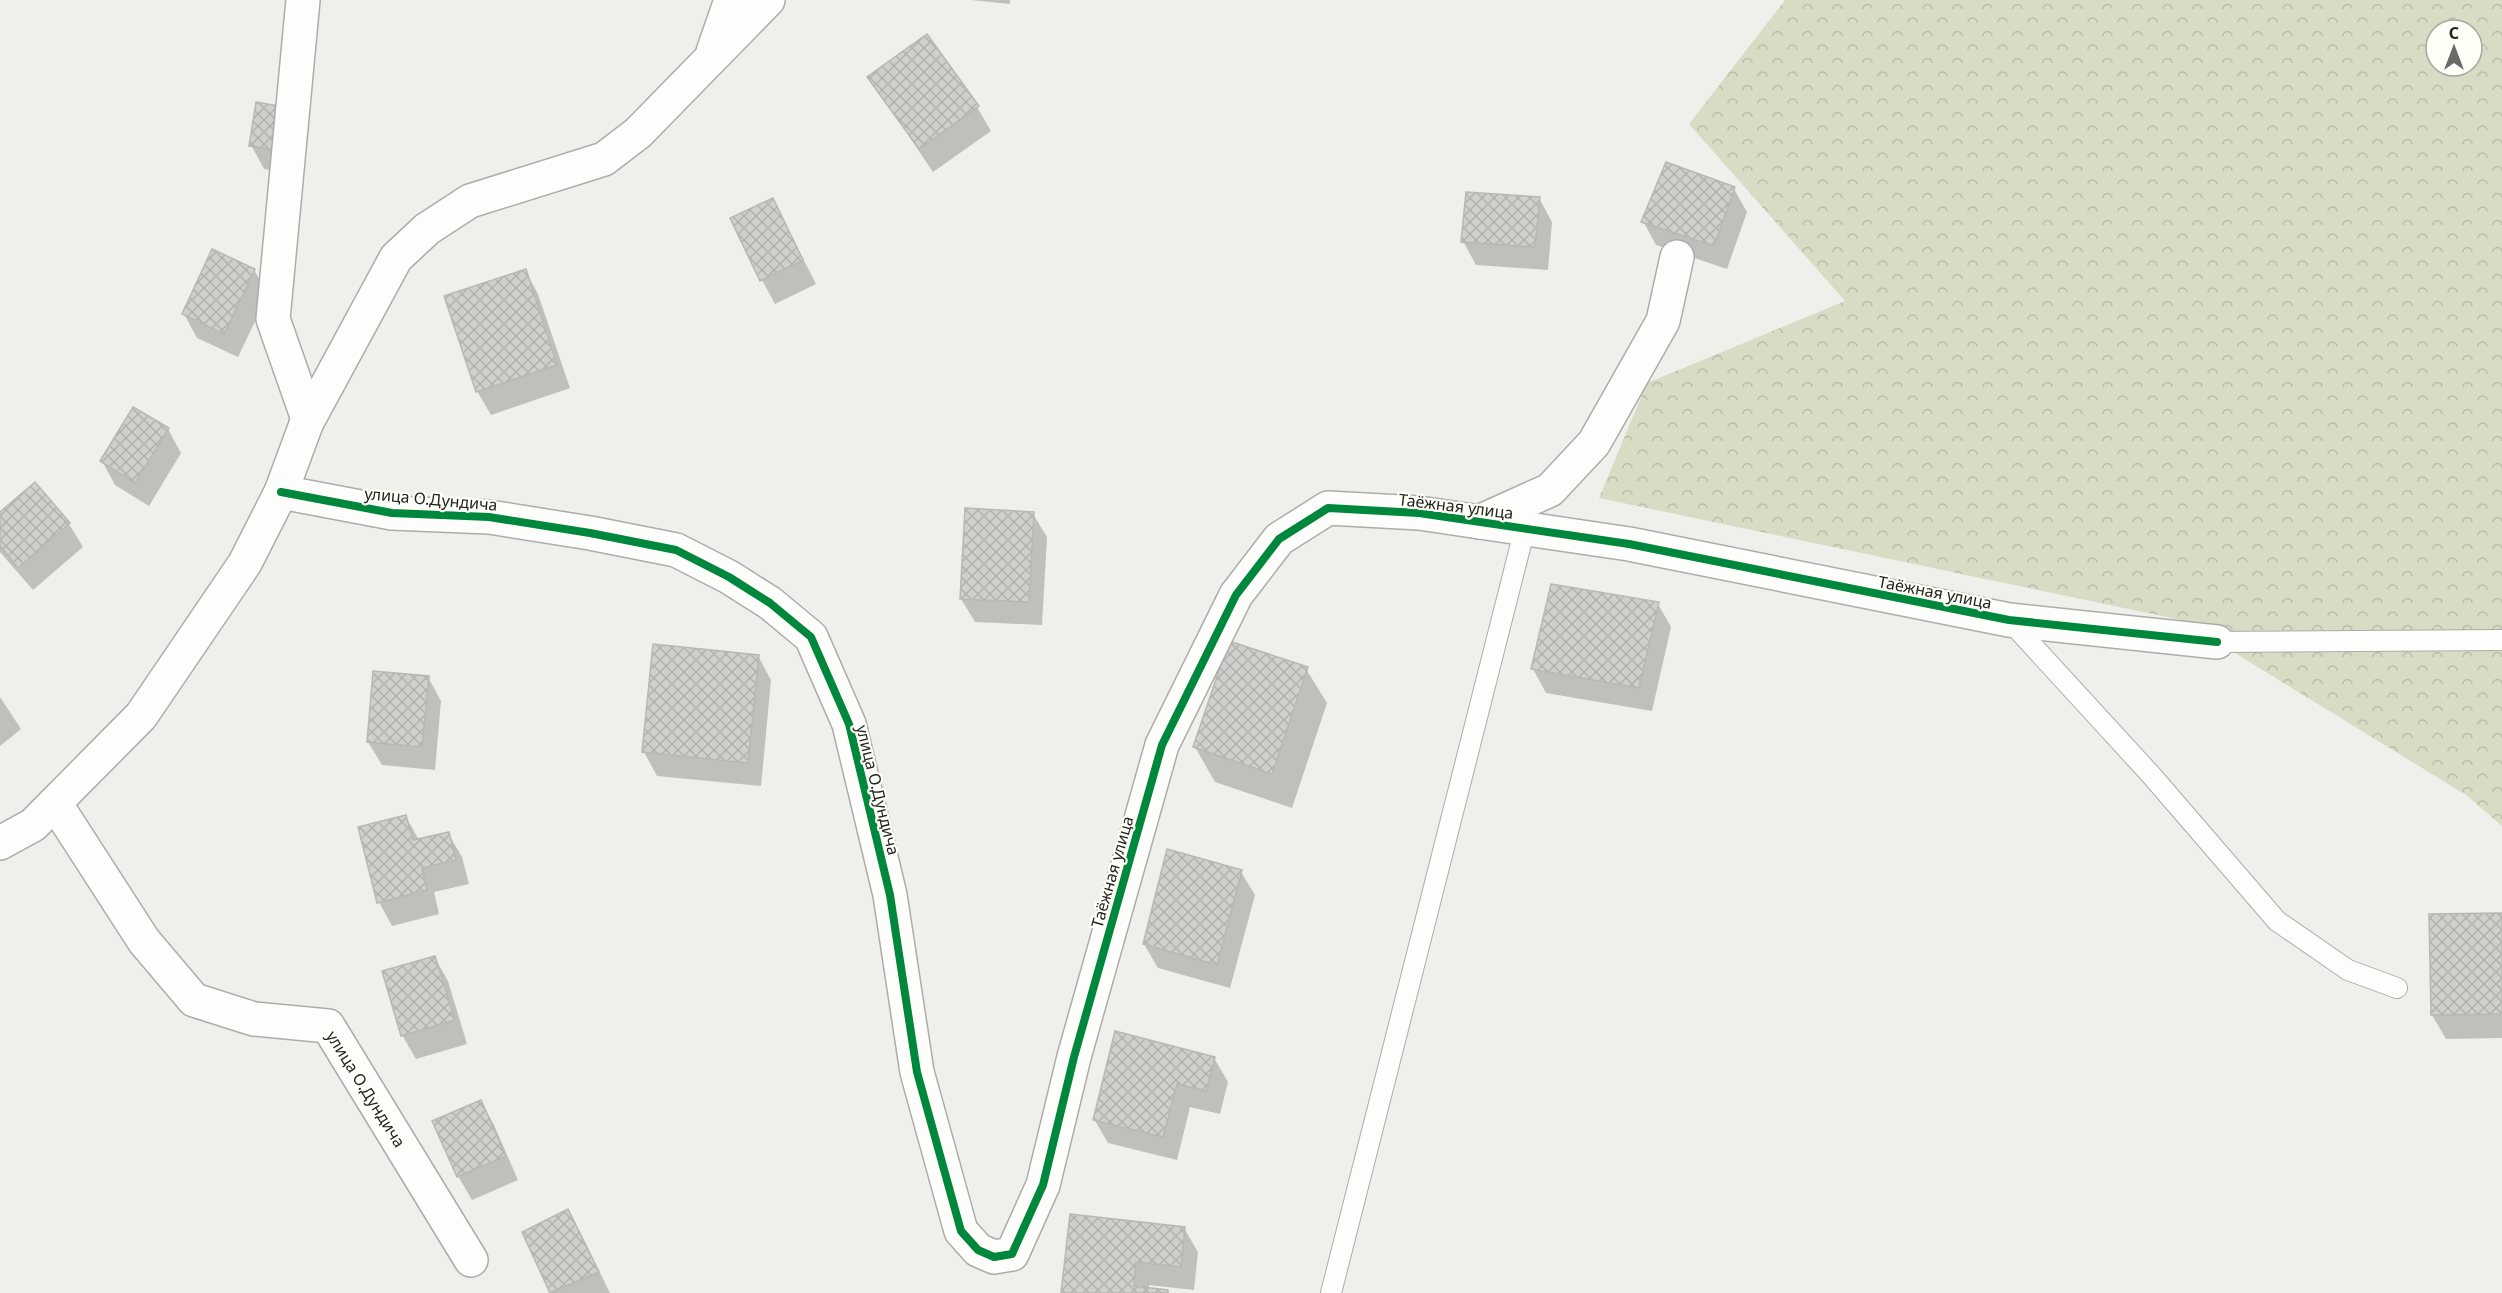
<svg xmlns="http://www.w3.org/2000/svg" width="2502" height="1293" font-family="'Noto Sans',sans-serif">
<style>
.forest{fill:url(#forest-crowns);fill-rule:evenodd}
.shadow{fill:#0003}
.building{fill:url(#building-cross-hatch);stroke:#b7b8b4;stroke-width:1.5}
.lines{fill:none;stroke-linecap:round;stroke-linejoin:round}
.service-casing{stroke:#acada9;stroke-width:22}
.minor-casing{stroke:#acada9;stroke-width:36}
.service{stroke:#fdfdfc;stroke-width:20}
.minor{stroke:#fdfdfc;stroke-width:33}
.cycleway-casing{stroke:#fefff7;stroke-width:11}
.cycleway{stroke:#00873e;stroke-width:8}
.labels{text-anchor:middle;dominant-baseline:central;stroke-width:4.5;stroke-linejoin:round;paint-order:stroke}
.street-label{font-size:16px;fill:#232421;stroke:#fefff7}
</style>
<defs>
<pattern id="forest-crowns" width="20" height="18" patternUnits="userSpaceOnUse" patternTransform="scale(1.5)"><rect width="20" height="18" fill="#d8dcc4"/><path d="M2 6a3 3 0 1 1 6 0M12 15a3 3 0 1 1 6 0" fill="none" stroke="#b9bda8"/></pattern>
<pattern id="building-cross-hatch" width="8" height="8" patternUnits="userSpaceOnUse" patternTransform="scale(1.5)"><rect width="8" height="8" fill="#cfd0cc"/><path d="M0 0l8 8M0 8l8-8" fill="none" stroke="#b1b2af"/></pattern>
</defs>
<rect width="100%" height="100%" fill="#eff0ec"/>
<path class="forest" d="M1785,0H2502V826L2466,795L2181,620L1599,498L1647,383L1845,301L1689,124ZM2436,30H2472V66H2436Z"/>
<g class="shadow">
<polygon points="971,0 1010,0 1010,4"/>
<polygon points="869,77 977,107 991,131 933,172"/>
<polygon points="257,104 292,173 264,169 251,145"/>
<polygon points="1734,189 1747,212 1727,269 1656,245 1643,221"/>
<polygon points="1539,198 1552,222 1548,270 1476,265 1463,241"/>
<polygon points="773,200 816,284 775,304 762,280"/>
<polygon points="254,270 268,294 238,357 197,338 184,314"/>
<polygon points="525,270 538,294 570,388 491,415 477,391"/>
<polygon points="168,429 181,453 149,506 115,485 102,461"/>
<polygon points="35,485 69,524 83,547 33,590 0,552 0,514"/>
<polygon points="1033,514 1047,537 1042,625 975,622 961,599"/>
<polygon points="1658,604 1671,627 1652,711 1546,693 1533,669"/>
<polygon points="758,656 771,680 761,786 657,776 644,752"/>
<polygon points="1306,669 1327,703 1292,808 1215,782 1195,747"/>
<polygon points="428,677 441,701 435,770 382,765 368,742"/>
<polygon points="0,697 21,729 0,746"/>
<polygon points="406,817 419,840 448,833 462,857 469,884 434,892 439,914 392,926 379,902"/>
<polygon points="1241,872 1255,895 1230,988 1158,968 1144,944"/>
<polygon points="2502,915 2502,1038 2446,1039 2432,1015"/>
<polygon points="435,958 448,981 467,1044 416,1059 402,1035"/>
<polygon points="1214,1058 1228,1082 1220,1114 1190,1107 1177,1160 1108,1143 1094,1119"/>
<polygon points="481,1102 494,1125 518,1180 472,1200 458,1176"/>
<polygon points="568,1211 581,1234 610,1293 551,1293 524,1232"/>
<polygon points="1184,1228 1198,1252 1194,1290 1149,1285 1149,1289 1168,1293 1062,1293"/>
</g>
<g class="building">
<polygon points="927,34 979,106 919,149 867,77"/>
<polygon points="256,102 285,107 279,150 249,146"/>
<polygon points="1666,162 1735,187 1714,246 1641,222"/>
<polygon points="1466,192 1540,197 1535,247 1461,242"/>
<polygon points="773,198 803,260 760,281 730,218"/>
<polygon points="212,249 255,269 224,334 182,314"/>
<polygon points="526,269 557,365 476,392 444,296"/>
<polygon points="133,407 169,428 135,483 100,461"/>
<polygon points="35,482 70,523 18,568 0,546 0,512"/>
<polygon points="965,508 1034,512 1029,602 960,599"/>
<polygon points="1551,584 1659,602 1639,688 1531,669"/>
<polygon points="1229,641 1308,667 1272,774 1193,747"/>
<polygon points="653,644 759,655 748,763 642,752"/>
<polygon points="373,671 429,676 422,747 367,742"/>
<polygon points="406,815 413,840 449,832 456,860 422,868 427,890 377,903 358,827"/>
<polygon points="1167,849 1242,870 1217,965 1143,944"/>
<polygon points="2502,913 2502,1014 2431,1015 2429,914"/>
<polygon points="435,956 455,1020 401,1036 382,971"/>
<polygon points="1115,1031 1215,1057 1206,1091 1177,1084 1163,1137 1093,1120"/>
<polygon points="481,1100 506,1156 457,1177 432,1121"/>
<polygon points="568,1209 599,1272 550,1293 522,1232"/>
<polygon points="1070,1214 1185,1227 1181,1267 1136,1262 1134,1286 1168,1290 1168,1293 1061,1293"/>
</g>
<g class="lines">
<defs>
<g id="service">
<polyline points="2009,620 2152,776 2277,921 2348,970 2397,988"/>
<polyline points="2217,642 2502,640"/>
<polyline points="1331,1293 1525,528"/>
</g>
<g id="minor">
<polyline points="713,52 731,0"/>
<polyline points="306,424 396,258 427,229 470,201 604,159 638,133 768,0"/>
<polyline points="281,492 392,513 489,517 590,533 676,550 729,577 770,603 811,637 849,724 890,895 917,1072 961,1231 978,1250 994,1257 1012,1254 1043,1185 1074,1057 1162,745 1236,595 1279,539 1328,508 1419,513 1629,544 2009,620 2217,642"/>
<polyline points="1479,522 1550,490 1594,443 1663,321 1677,257"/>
<polyline points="55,803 144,941 194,1000 254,1019 328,1026 471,1260"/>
<polyline points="0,843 33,825 141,716 245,563 281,492 308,419 273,319 303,0"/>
</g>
</defs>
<use href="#service" class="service-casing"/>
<use href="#minor" class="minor-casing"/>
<use href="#service" class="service"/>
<use href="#minor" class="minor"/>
<defs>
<polyline id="cycleway" points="281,492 392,513 489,517 590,533 676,550 729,577 770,603 811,637 849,724 890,895 917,1072 961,1231 978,1250 994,1257 1012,1254 1043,1185 1074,1057 1162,745 1236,595 1279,539 1328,508 1419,513 1629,544 2009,620 2217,642"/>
</defs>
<use href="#cycleway" class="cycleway-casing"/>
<use href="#cycleway" class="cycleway"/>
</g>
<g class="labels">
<g class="street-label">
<text transform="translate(431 499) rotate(5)">улица О.Дундича</text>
<text transform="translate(1456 506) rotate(7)">Таёжная улица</text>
<text transform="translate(1935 592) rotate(11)">Таёжная улица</text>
<text transform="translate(878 790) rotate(76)">улица О.Дундича</text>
<text transform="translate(1112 872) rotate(-74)">Таёжная улица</text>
<text transform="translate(366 1089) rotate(58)">улица О.Дундича</text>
</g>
</g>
<g transform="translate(2454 48)"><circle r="28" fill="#fefff7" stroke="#a6a7a1" stroke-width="1.5"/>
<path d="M0-4.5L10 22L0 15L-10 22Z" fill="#6a6b68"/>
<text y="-9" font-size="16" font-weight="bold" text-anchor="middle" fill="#232421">С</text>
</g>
</svg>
